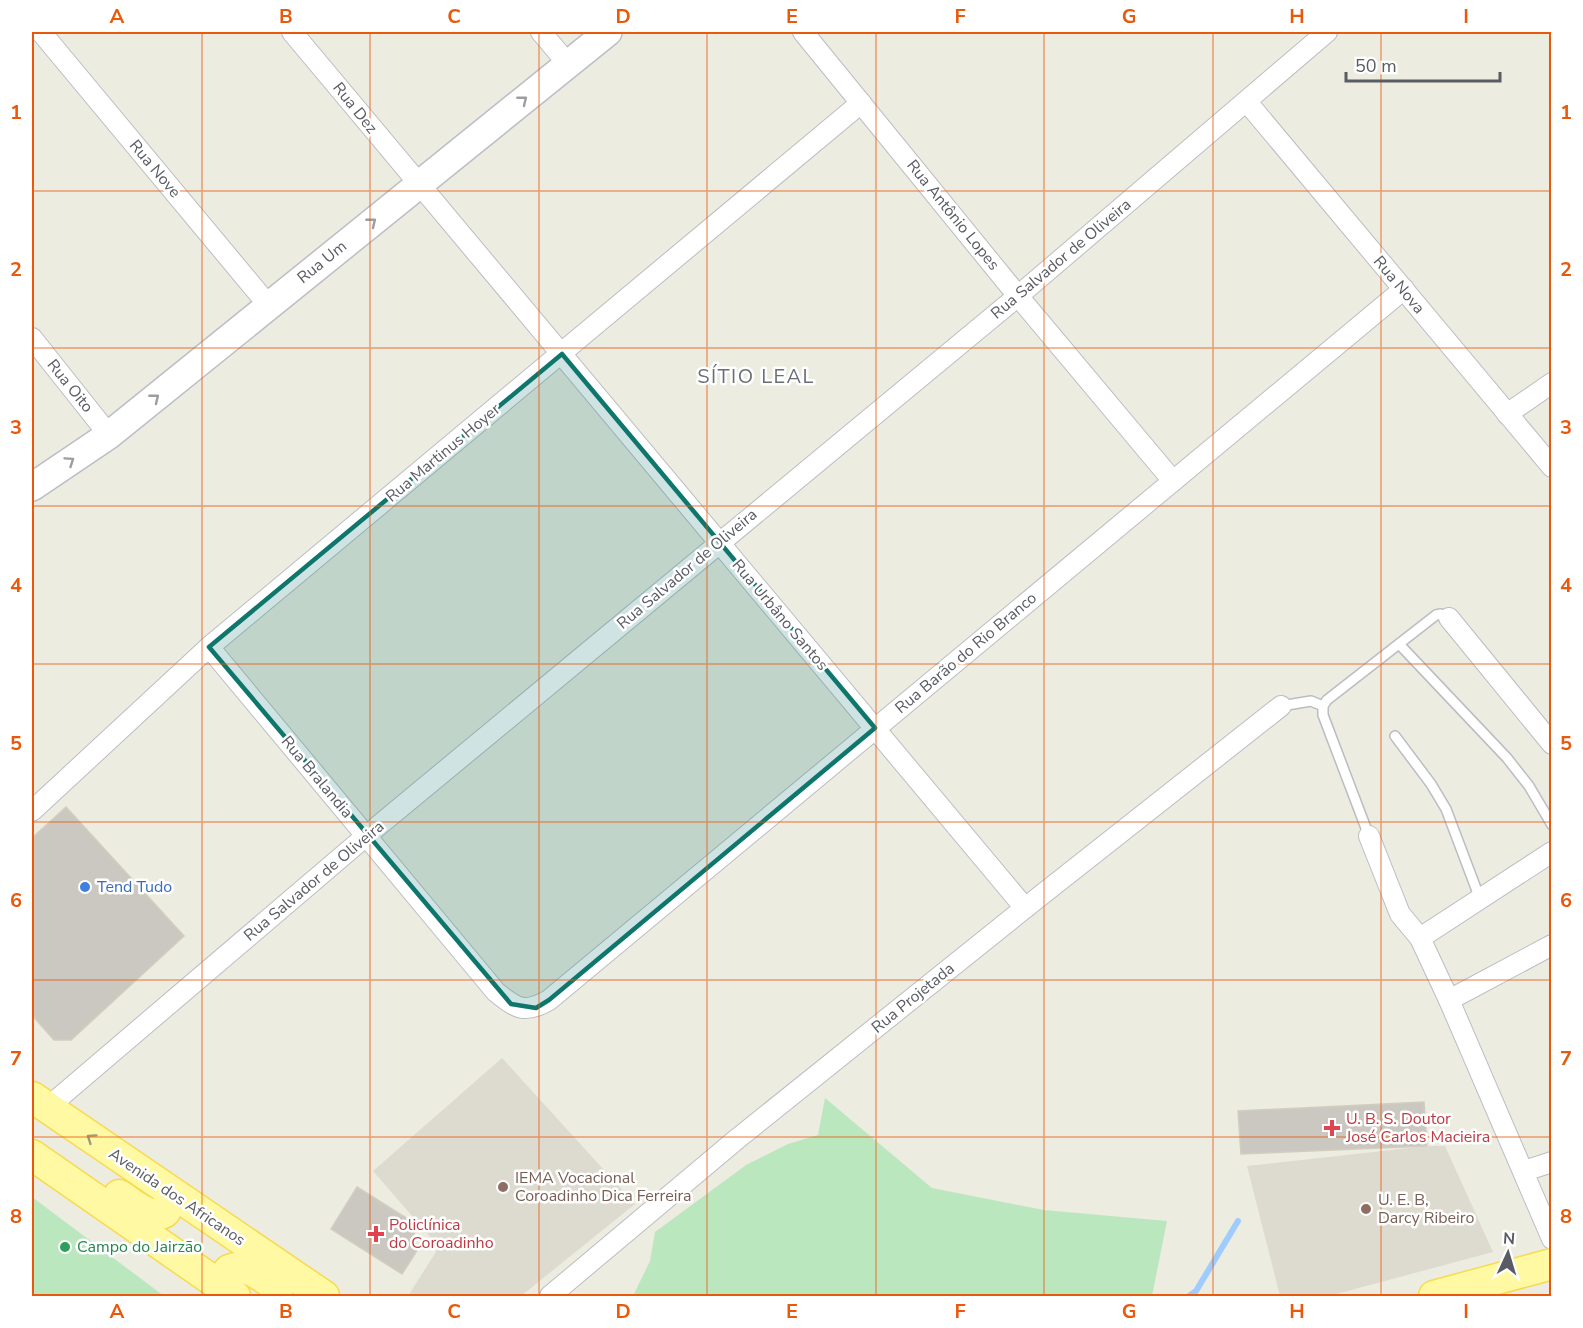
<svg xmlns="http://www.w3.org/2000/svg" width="1583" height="1328" font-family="'Nunito Sans',sans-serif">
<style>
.education{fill:#dddbcf}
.green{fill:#bbe7bf}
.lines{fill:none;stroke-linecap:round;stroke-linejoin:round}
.stream{stroke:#9fccff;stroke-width:6}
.building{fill:#cac8c0;stroke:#d2cebf;stroke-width:1.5}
.service-casing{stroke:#bbbdc3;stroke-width:12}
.minor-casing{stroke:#bbbdc3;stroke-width:22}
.secondary-casing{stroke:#bbbec5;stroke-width:30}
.primary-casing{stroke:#f9da4e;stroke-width:33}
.service{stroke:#fff;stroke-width:9}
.minor{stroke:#fff;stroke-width:20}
.secondary{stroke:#fff;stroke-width:27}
.primary{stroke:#fff9a4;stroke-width:30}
.oneway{stroke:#9b9da1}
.oneway2{stroke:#9b9b7d}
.marked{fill:#0f766e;fill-opacity:0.2;stroke:#0f766e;stroke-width:4.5;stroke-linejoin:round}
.grid{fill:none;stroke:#e8590c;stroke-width:1.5;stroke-opacity:0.55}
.shop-dot{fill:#3f7fe0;stroke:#fff;stroke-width:2}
.health-dot{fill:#e0444e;stroke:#fff;stroke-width:2}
.education-dot{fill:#8d6e63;stroke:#fff;stroke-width:2}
.leisure-dot{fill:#2e9e5b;stroke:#fff;stroke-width:2}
.labels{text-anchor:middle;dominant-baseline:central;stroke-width:5;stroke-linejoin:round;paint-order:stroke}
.street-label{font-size:16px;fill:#595c63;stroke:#fff}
.shop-label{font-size:16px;fill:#366cbe;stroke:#fff;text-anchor:start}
.health-label{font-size:16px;fill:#be3a42;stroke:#fff;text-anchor:start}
.education-label{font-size:16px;fill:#785e54;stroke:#fff;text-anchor:start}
.leisure-label{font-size:16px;fill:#27864d;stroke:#fff;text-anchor:start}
.quarter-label{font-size:20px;letter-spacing:1.5px;fill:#6a6e75;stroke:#fff}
.neatline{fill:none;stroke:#e8590c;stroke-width:2}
.grid-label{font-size:20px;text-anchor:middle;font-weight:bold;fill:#e8590c}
</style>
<rect width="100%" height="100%" fill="#edece0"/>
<g class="education">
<polygon points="502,1058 635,1204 521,1296 408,1296 439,1247 373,1171"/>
<polygon points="1427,1146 1445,1146 1493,1252 1329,1296 1280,1296 1247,1166"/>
</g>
<g class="green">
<polygon points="825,1098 932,1188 1044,1210 1167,1221 1152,1296 633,1296 650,1261 655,1232 746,1165 788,1144 818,1135"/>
<polygon points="32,1197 164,1296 32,1296"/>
</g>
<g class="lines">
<polyline class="stream" points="1189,1296 1196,1291 1238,1221"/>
</g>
<g class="building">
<polygon points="66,807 184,936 71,1040 54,1040 32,1015 32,838"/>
<polygon points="1424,1102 1427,1146 1241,1154 1238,1111"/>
<polygon points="357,1187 419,1226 410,1240 420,1246 402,1274 331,1229"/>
</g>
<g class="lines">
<defs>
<g id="service">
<polyline points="1399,644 1507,758 1529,786 1552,825"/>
<polyline points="1281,706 1311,701 1323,706"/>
<polyline points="1395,736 1431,784 1446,809 1480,899"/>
<polyline points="1369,836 1323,715 1323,706 1327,700 1436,615 1441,614 1449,618"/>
</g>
<g id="minor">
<polyline points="41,32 269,306"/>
<polyline points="292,32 1025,908"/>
<polyline points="541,32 568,64"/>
<polyline points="803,32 1018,296 1173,481"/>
<polyline points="1247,102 1552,467"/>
<polyline points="32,338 109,435"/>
<polyline points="1507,414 1552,383"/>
<polyline points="1449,618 1552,744"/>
<path d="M209,647L496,992C517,1009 525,1014 549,1000L1404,289"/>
<polyline points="32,811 209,647 861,103"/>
<polyline points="1369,836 1400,914 1420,938 1449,1000 1552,1239"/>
<polyline points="1420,938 1552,852"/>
<polyline points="1449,1000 1552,945"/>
<polyline points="47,1108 366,836 1018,296 1327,32"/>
<polyline points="1524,1171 1552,1162"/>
<polyline points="550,1296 737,1139 1025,908 1281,706"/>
</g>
<polyline id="secondary" points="32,487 109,435 608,32"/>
<g id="primary">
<polyline points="32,1097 324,1296"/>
<polyline points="32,1155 235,1296"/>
<path d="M119,1195C132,1203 150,1221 165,1212L174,1195"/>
<path d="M218,1285L229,1270C248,1262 263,1278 278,1288"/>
<polyline points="1434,1296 1552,1264"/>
</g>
</defs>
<use href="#service" class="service-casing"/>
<use href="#minor" class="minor-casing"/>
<use href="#secondary" class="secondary-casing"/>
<use href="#primary" class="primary-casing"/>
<use href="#service" class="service"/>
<use href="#minor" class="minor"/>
<use href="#secondary" class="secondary"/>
<use href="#primary" class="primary"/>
</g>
<defs><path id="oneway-chevron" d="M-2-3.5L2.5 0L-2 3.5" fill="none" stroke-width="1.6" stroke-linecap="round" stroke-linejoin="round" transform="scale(1.5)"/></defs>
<g class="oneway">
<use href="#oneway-chevron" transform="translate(523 100) rotate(-39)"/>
<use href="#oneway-chevron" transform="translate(372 222) rotate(-39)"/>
<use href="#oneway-chevron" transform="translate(155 398) rotate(-39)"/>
<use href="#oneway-chevron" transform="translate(70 461) rotate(-34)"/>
</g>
<use class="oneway2" href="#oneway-chevron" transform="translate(91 1138) rotate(-145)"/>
<path class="marked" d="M562,354L875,728L549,1000L536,1008L511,1004L209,647Z"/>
<path class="grid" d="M202,32V1296M370,32V1296M539,32V1296M707,32V1296M876,32V1296M1044,32V1296M1213,32V1296M1381,32V1296M32,191H1552M32,348H1552M32,506H1552M32,664H1552M32,822H1552M32,980H1552M32,1137H1552"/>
<circle class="shop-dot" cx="85" cy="887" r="6"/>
<g class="health-dot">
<path d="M1329 1119h6v6h6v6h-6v6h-6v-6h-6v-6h6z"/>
<path d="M373 1225h6v6h6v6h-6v6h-6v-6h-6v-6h6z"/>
</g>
<g class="education-dot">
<circle cx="503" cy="1187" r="6"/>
<circle cx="1366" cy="1209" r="6"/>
</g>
<circle class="leisure-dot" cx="65" cy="1247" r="6"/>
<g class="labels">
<g class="street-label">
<text transform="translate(355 108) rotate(51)">Rua Dez</text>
<text transform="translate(155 169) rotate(50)">Rua Nove</text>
<text transform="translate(953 215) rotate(51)">Rua Antônio Lopes</text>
<text transform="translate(1061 259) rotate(-40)">Rua Salvador de Oliveira</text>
<text transform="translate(322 262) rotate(-39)">Rua Um</text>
<text transform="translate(1399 285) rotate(50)">Rua Nova</text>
<text transform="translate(70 386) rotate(51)">Rua Oito</text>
<text transform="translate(443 453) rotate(-40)">Rua Martinus Hoyer</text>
<text transform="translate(687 569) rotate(-40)">Rua Salvador de Oliveira</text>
<text transform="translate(780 615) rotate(50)">Rua Urbâno Santos</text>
<text transform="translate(966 653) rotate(-40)">Rua Barão do Rio Branco</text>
<text transform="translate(317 777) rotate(50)">Rua Bralandia</text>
<text transform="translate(314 881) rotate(-40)">Rua Salvador de Oliveira</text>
<text transform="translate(913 998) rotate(-39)">Rua Projetada</text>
<text transform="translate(177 1197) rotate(34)">Avenida dos Africanos</text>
</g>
<g class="shop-label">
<text x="97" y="887">Tend Tudo</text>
</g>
<g class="health-label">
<text x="1346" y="1119">U. B. S. Doutor<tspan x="1346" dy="18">José Carlos Macieira</tspan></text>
<text x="389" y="1225">Policlínica<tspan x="389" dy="18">do Coroadinho</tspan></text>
</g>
<g class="education-label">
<text x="515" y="1178">IEMA Vocacional<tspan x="515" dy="18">Coroadinho Dica Ferreira</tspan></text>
<text x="1378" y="1200">U. E. B,<tspan x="1378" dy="18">Darcy Ribeiro</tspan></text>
</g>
<g class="leisure-label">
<text x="77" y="1247">Campo do Jairzão</text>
</g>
<g class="quarter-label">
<text x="756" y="376">SÍTIO LEAL</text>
</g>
</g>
<rect width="1583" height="1328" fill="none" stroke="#ffffff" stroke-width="66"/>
<g transform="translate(1508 1253) rotate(4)" stroke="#ffffff" stroke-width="4.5" paint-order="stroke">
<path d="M0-4.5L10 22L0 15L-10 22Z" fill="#595c63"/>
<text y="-9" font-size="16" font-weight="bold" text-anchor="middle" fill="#595c63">N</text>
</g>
<path d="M1346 72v9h154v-9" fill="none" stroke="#595c63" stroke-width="3"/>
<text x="1355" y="72" font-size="18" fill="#595c63" stroke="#ffffff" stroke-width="4.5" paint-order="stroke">50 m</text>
<rect x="33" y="33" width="1517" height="1262" class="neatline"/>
<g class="grid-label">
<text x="117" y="23">A</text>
<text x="286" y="23">B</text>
<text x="454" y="23">C</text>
<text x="623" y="23">D</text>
<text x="792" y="23">E</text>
<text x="960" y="23">F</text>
<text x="1129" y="23">G</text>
<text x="1297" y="23">H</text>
<text x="1466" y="23">I</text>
<text x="16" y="119">1</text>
<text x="1566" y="119">1</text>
<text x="16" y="276">2</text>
<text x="1566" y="276">2</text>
<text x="16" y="434">3</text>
<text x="1566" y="434">3</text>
<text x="16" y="592">4</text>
<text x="1566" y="592">4</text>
<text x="16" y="750">5</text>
<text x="1566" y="750">5</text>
<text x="16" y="907">6</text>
<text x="1566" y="907">6</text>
<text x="16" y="1065">7</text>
<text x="1566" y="1065">7</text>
<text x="16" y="1223">8</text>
<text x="1566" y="1223">8</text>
<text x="117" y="1318">A</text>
<text x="286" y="1318">B</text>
<text x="454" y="1318">C</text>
<text x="623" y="1318">D</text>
<text x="792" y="1318">E</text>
<text x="960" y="1318">F</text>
<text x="1129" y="1318">G</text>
<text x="1297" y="1318">H</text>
<text x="1466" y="1318">I</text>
</g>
</svg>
